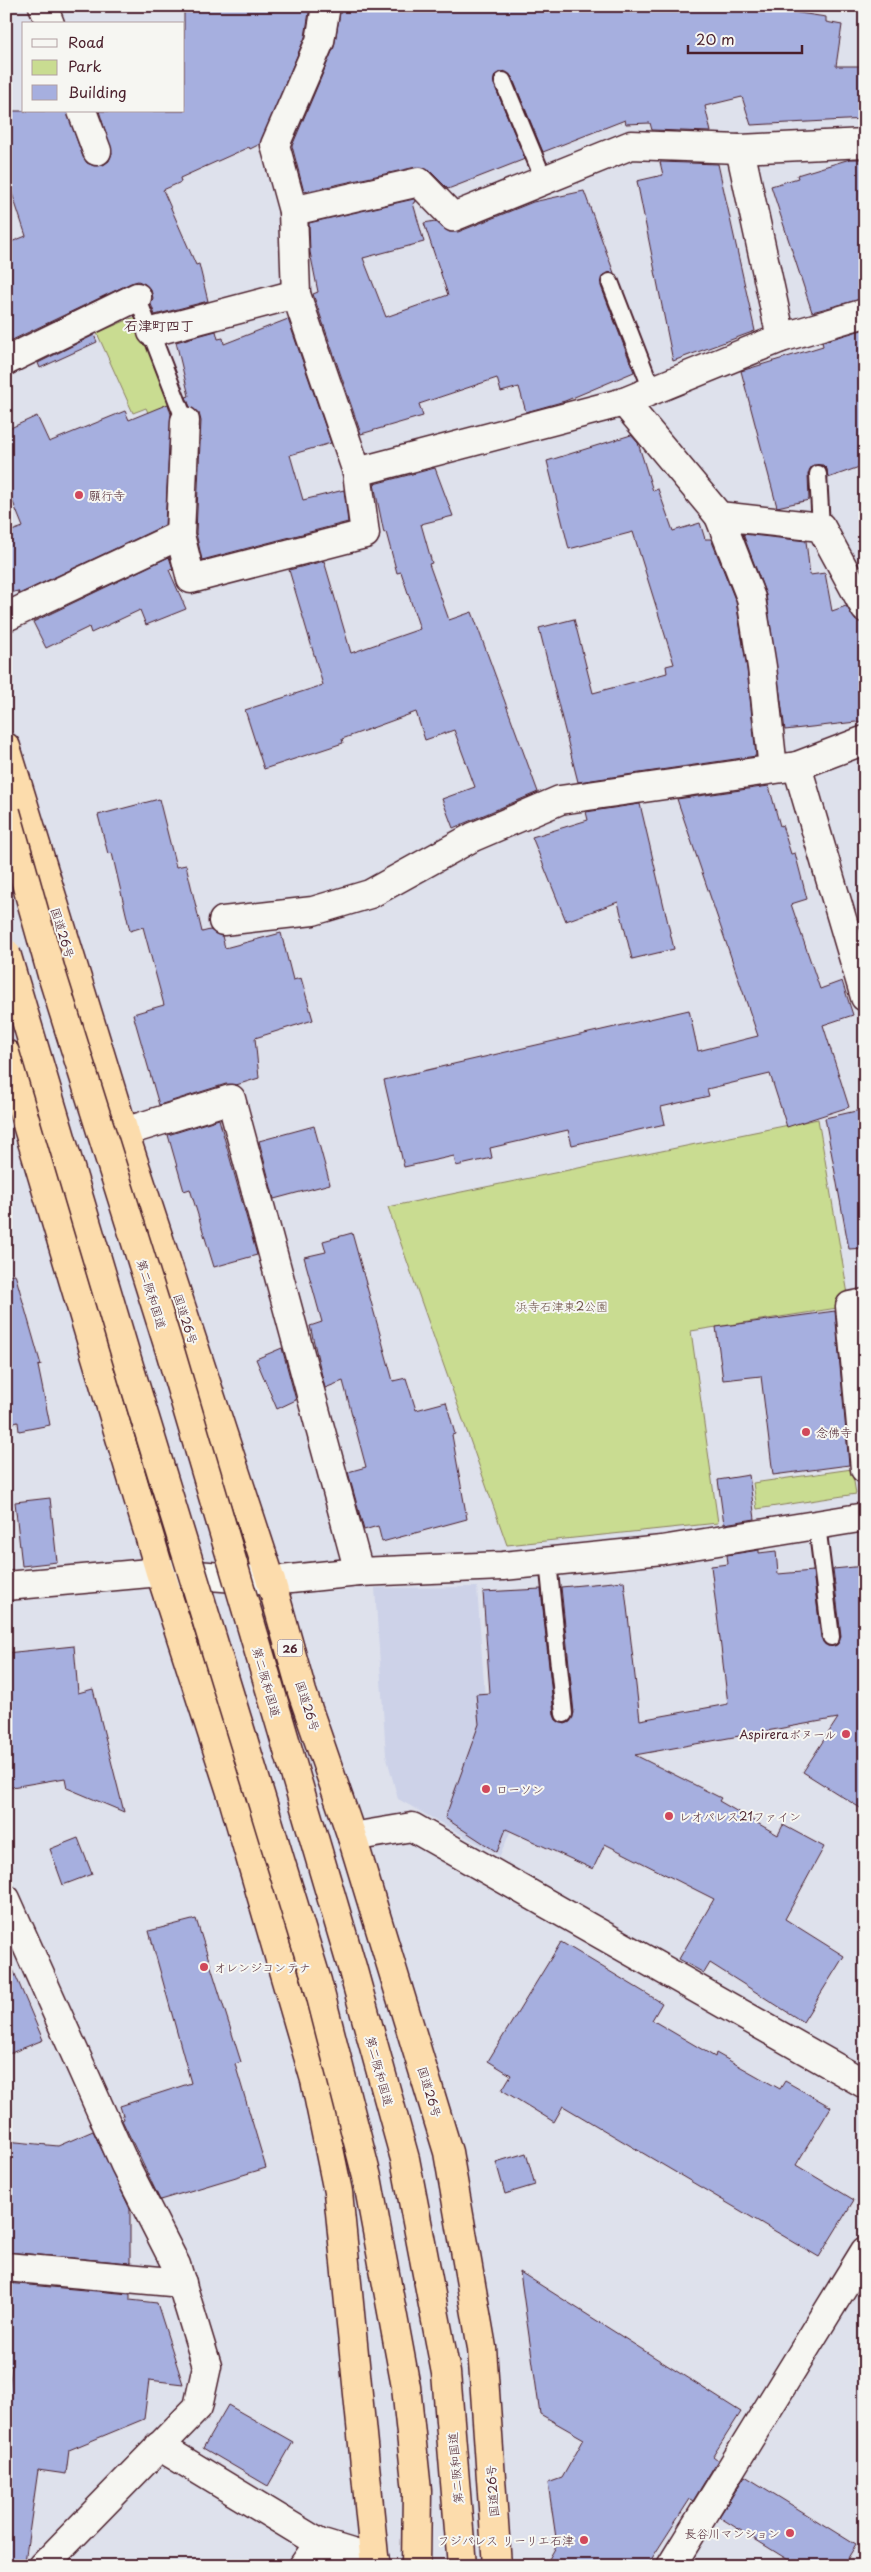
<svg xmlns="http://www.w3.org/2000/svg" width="871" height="2572" font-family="'Playpen Sans','Klee One',sans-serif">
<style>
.built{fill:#cdd2e8}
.green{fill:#c9dc91;stroke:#8a7e5e}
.building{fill:#a6afdf;stroke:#4a1f2b}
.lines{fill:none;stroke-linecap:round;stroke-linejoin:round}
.service-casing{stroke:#4a1f2b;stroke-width:20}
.minor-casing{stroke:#4a1f2b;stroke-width:31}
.trunk-casing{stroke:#4a1f2b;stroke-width:31}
.service{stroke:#f6f6f2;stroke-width:16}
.minor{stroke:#f6f6f2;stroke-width:28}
.trunk{stroke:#fcdcac;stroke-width:28}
.motorway-bridge-casing{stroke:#4a1f2b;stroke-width:31;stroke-linecap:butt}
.motorway-bridge{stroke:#fcdcac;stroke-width:28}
.poi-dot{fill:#d1495b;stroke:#f6f6f2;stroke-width:2}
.labels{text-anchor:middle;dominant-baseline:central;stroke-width:4;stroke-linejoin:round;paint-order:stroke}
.shield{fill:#f6f6f2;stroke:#7e6067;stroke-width:1}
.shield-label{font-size:11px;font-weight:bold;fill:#4a1f2b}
.poi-label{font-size:12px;fill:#4a1f2b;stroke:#f6f6f2;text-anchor:start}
.street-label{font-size:12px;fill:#4a1f2b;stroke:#f6f6f2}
.park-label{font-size:12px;fill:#6a4e44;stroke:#f6f6f2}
.neighbourhood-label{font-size:14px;font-weight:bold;fill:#4a1f2b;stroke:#f6f6f2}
</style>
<rect width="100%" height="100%" fill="#dee1ec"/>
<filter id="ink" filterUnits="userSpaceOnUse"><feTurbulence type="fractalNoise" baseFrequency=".02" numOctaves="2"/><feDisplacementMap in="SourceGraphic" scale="10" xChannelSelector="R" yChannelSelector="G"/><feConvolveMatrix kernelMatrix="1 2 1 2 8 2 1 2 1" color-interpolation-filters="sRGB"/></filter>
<g filter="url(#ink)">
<polygon class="built" points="477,1587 487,1726 555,1725 500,1856 398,1799 386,1755 375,1588"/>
<g class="green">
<polygon points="132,318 137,318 170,403 176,427 174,472 146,408 133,413 97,333"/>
<polygon points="818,1119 850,1306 691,1331 718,1523 507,1545 388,1207"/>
<polygon points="852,1469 856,1494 757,1509 753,1483"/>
</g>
<g class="building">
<polygon points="184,6 310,6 305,37 260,144 250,149 249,147 180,178 181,182 163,190 196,265 199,264 208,301 155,315 151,304 153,298 151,290 145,284 138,281 131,283 6,343 6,244 26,236 6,175 6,111 67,111 83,157 87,163 94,166 103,165 109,161 112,153 99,111 184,111"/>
<polygon points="341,6 752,6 826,17 826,22 842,25 836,66 865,66 865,119 751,125 742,97 705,106 711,132 652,130 650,123 626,124 625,120 543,152 512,77 504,71 495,75 494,84 525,159 448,189 430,171 416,167 304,192 292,146 334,47"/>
<polygon points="850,159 865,159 865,298 812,312 771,186 798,178 797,175"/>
<polygon points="660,162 718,164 755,331 673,361 637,181 663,175"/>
<polygon points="584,191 614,273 607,273 603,275 601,286 634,372 565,401 526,412 519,387 501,392 497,378 419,404 423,416 361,434 313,294 318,292 310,252 309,223 414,199 416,202 413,203 424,242 363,258 386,317 448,295 424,223 435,221 449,232 458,232 533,202"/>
<polygon points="288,319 331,443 290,455 303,500 344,490 348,522 202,560 196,533 201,421 199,413 190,407 186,397 189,396 176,342 216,331 218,339 223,338 224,344"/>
<polygon points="865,329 865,465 828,478 827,469 823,465 813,465 808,474 809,500 777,507 741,371 823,346 822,342"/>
<polygon points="94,335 97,342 40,368 38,363"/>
<polygon points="168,404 171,414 165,525 19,594 18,591 6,594 6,533 23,527 6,485 6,430 37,416 49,442 125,411 129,420"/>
<polygon points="631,435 638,443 653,491 658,489 673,531 700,523 705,539 711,539 736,602 747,669 756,756 578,782 539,628 574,619 593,693 667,673 666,666 674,664 633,532 569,549 547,461"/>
<polygon points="435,468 453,516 421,524 432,563 429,564 449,620 472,612 538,792 453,828 442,799 475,787 454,730 425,740 416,712 342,739 343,743 264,769 245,710 323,685 289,570 324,561 351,653 420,629 401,572 397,573 386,532 384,533 374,484"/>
<polygon points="743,534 806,541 810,575 825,573 832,611 846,606 856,621 865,624 865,721 785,730 766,595"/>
<polygon points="169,557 173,569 169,570 186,609 146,625 140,610 91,633 89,627 46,648 33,622"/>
<polygon points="769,786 780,826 782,825 791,854 795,853 807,899 791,904 820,989 842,981 853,1015 823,1025 849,1107 787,1127 770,1074 707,1089 709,1096 661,1107 665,1124 572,1145 568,1130 490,1148 492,1158 456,1166 454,1156 404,1167 384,1080 689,1010 698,1051 758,1036 677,799"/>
<polygon points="159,799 176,867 186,865 202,932 210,930 222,936 225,948 281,933 293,980 301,978 313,1020 255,1038 259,1078 236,1085 226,1084 159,1105 133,1014 164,1005 143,927 130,931 112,853 108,854 98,815"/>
<polygon points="640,804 674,949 632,959 618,902 566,921 532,837 588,820 586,812"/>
<polygon points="865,1109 865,1248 849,1249 825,1118"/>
<polygon points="219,1119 257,1255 214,1267 190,1189 184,1191 168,1135"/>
<polygon points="314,1126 330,1184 274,1199 259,1141"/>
<polygon points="352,1233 393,1381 406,1378 416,1410 446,1402 455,1434 452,1435 467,1519 382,1542 378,1526 364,1530 348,1472 366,1467 343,1381 325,1388 310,1326 322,1322 304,1257 326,1252 323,1241"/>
<polygon points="15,1274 41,1365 38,1366 50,1425 19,1431 18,1422 6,1425 6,1275"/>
<polygon points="835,1311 849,1465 773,1475 761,1376 723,1380 716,1327"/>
<polygon points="282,1348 296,1400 277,1409 256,1359"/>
<polygon points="749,1475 755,1519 724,1524 718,1480"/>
<polygon points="50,1498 57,1562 22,1566 15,1502"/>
<polygon points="759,1550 759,1553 776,1551 778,1574 813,1571 821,1638 828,1646 837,1645 841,1636 833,1569 865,1566 865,1811 803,1772 838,1718 635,1755 721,1798 719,1801 778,1835 783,1825 824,1847 785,1919 844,1956 803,2022 710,1963 704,1973 679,1959 714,1899 605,1844 593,1869 506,1829 497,1852 445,1818 479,1724 476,1694 490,1693 483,1592 541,1589 554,1715 556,1720 565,1724 570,1722 574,1713 561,1587 624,1581 640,1720 728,1704 711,1566 728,1564 727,1555"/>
<polygon points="74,1646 78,1693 93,1689 124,1812 67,1788 65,1778 6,1788 6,1653"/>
<polygon points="78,1838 92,1874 63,1885 50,1849"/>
<polygon points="196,1919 241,2062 235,2064 266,2168 160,2200 122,2120 124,2119 120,2106 191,2083 149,1931"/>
<polygon points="561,1942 662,2003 652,2020 715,2057 716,2053 780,2089 785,2081 831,2107 796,2165 854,2200 819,2257 563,2106 554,2122 502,2090 511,2075 488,2061"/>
<polygon points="6,1953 43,2040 6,2055"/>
<polygon points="93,2131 130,2209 130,2263 6,2252 6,2141 58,2146"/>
<polygon points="526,2153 535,2185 505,2194 496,2162"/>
<polygon points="520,2272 741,2412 713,2456 718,2460 693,2501 690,2499 647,2566 545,2566 557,2545 548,2483 562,2478 584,2439 540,2414"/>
<polygon points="6,2283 130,2294 130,2300 157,2303 183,2384 149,2380 144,2419 69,2450 66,2474 38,2470 25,2562 6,2561 6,2411 12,2366 6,2366"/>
<polygon points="228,2405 293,2442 268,2486 203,2448"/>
<polygon points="745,2476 856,2545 843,2566 798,2566 719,2517"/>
</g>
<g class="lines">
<defs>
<g id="service">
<polyline points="503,81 544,180"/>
<polyline points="610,282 652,390"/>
<polyline points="137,297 185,421"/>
<polyline points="818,474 821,527"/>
<polyline points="817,1525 831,1637"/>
<polyline points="548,1562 564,1714"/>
</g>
<g id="minor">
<polyline points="43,6 50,24"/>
<polyline points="326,6 320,41 275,145 293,211 419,182 453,217 631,145 740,149 865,143"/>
<polyline points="82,111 97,151"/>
<polyline points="740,149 781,338"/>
<polyline points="293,211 296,294 357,472"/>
<polyline points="152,332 296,294"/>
<polyline points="6,361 137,297"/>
<polyline points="624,402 719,516 821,527 865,608"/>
<polyline points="185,421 180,535 191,579 365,534 357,472 624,402 781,338 865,313"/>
<polyline points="719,516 751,598 762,667 773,769"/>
<polyline points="6,617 180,535"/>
<polyline points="797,766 865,997"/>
<polyline points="223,921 313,911 370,894 473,837 560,800 797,766 865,740"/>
<polyline points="124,1132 231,1099 359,1572"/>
<polyline points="865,1303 850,1306 865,1469"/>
<polyline points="6,1586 160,1572 271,1581 359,1572 503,1566 662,1550 865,1517"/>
<polyline points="352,1837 412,1827 865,2084"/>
<polyline points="6,1899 125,2165 176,2265 207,2366 198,2407 43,2566"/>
<polyline points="6,2267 182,2283"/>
<polyline points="159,2446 319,2543"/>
<polyline points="303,2566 319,2543 375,2560"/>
<polyline points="671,2566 865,2251"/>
</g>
<g id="trunk">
<polyline points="6,747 124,1132 271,1581 302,1692 352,1837 448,2152 482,2348 497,2566"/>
<polyline points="6,1054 160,1572 232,1795 315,2080 338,2192 375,2566"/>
</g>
</defs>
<use href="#service" class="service-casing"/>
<use href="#minor" class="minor-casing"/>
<use href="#trunk" class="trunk-casing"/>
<use href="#service" class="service"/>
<use href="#minor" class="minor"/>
<use href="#trunk" class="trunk"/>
<defs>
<g id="motorway-bridge">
<polyline points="6,812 52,975 171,1354 352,1967 405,2159 446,2373 462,2566"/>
<polyline points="6,953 129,1366 317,1981 367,2177 406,2387 417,2491 416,2566"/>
</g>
</defs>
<use href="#motorway-bridge" class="motorway-bridge-casing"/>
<use href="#motorway-bridge" class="motorway-bridge"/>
</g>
</g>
<g class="poi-dot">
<circle cx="79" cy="495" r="5"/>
<circle cx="806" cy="1432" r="5"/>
<circle cx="846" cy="1734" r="5"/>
<circle cx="486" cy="1789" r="5"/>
<circle cx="669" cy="1816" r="5"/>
<circle cx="204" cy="1967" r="5"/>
<circle cx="790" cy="2533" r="5"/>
<circle cx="584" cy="2540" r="5"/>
</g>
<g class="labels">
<rect class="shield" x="277.5" y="1639.5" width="25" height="17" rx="4"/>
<g class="shield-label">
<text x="290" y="1648">26</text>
</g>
<g class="poi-label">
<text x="89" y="495">願行寺</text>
<text x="816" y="1432">念佛寺</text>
<text x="836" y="1734" text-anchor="end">Aspireraボヌール</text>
<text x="496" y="1789">ローソン</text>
<text x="679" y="1816">レオパレス21ファイン</text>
<text x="214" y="1967">オレンジコンテナ</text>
<text x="780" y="2533" text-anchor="end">長谷川マンション</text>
<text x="574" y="2540" text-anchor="end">フジパレス リーリエ石津</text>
</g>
<g class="street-label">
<text transform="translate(63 933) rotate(73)">国道26号</text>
<text transform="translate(152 1294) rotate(73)">第二阪和国道</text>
<text transform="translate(186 1319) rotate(72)">国道26号</text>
<text transform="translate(267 1682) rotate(74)">第二阪和国道</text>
<text transform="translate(308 1706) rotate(72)">国道26号</text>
<text transform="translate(380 2071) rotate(75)">第二阪和国道</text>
<text transform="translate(430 2092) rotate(73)">国道26号</text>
<text transform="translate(455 2468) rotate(-95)">第二阪和国道</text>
<text transform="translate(492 2491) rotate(-94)">国道26号</text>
</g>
<g class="park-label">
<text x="562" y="1306">浜寺石津東2公園</text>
</g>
<g class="neighbourhood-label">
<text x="159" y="325">石津町四丁</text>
</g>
</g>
<rect width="871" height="2572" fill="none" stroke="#f6f6f2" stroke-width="25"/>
<rect x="12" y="12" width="846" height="2547" fill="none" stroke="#4a1f2b" stroke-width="2" filter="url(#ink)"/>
<rect x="22" y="22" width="162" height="90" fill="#f6f6f2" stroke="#b1a0a2"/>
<rect x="32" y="39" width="25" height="8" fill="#f6f6f2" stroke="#b1a0a2"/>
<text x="68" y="48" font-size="15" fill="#4a1f2b">Road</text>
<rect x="32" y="60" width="25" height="15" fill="#c9dc91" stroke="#b1a0a2"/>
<text x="68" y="72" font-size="15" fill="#4a1f2b">Park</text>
<rect x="32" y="85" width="25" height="15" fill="#a6afdf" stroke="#b1a0a2"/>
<text x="68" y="98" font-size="15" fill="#4a1f2b">Building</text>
<path d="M688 45v8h114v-8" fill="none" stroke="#4a1f2b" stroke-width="2.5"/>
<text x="696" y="45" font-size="15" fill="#4a1f2b" stroke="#f6f6f2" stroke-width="4" paint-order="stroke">20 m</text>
</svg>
